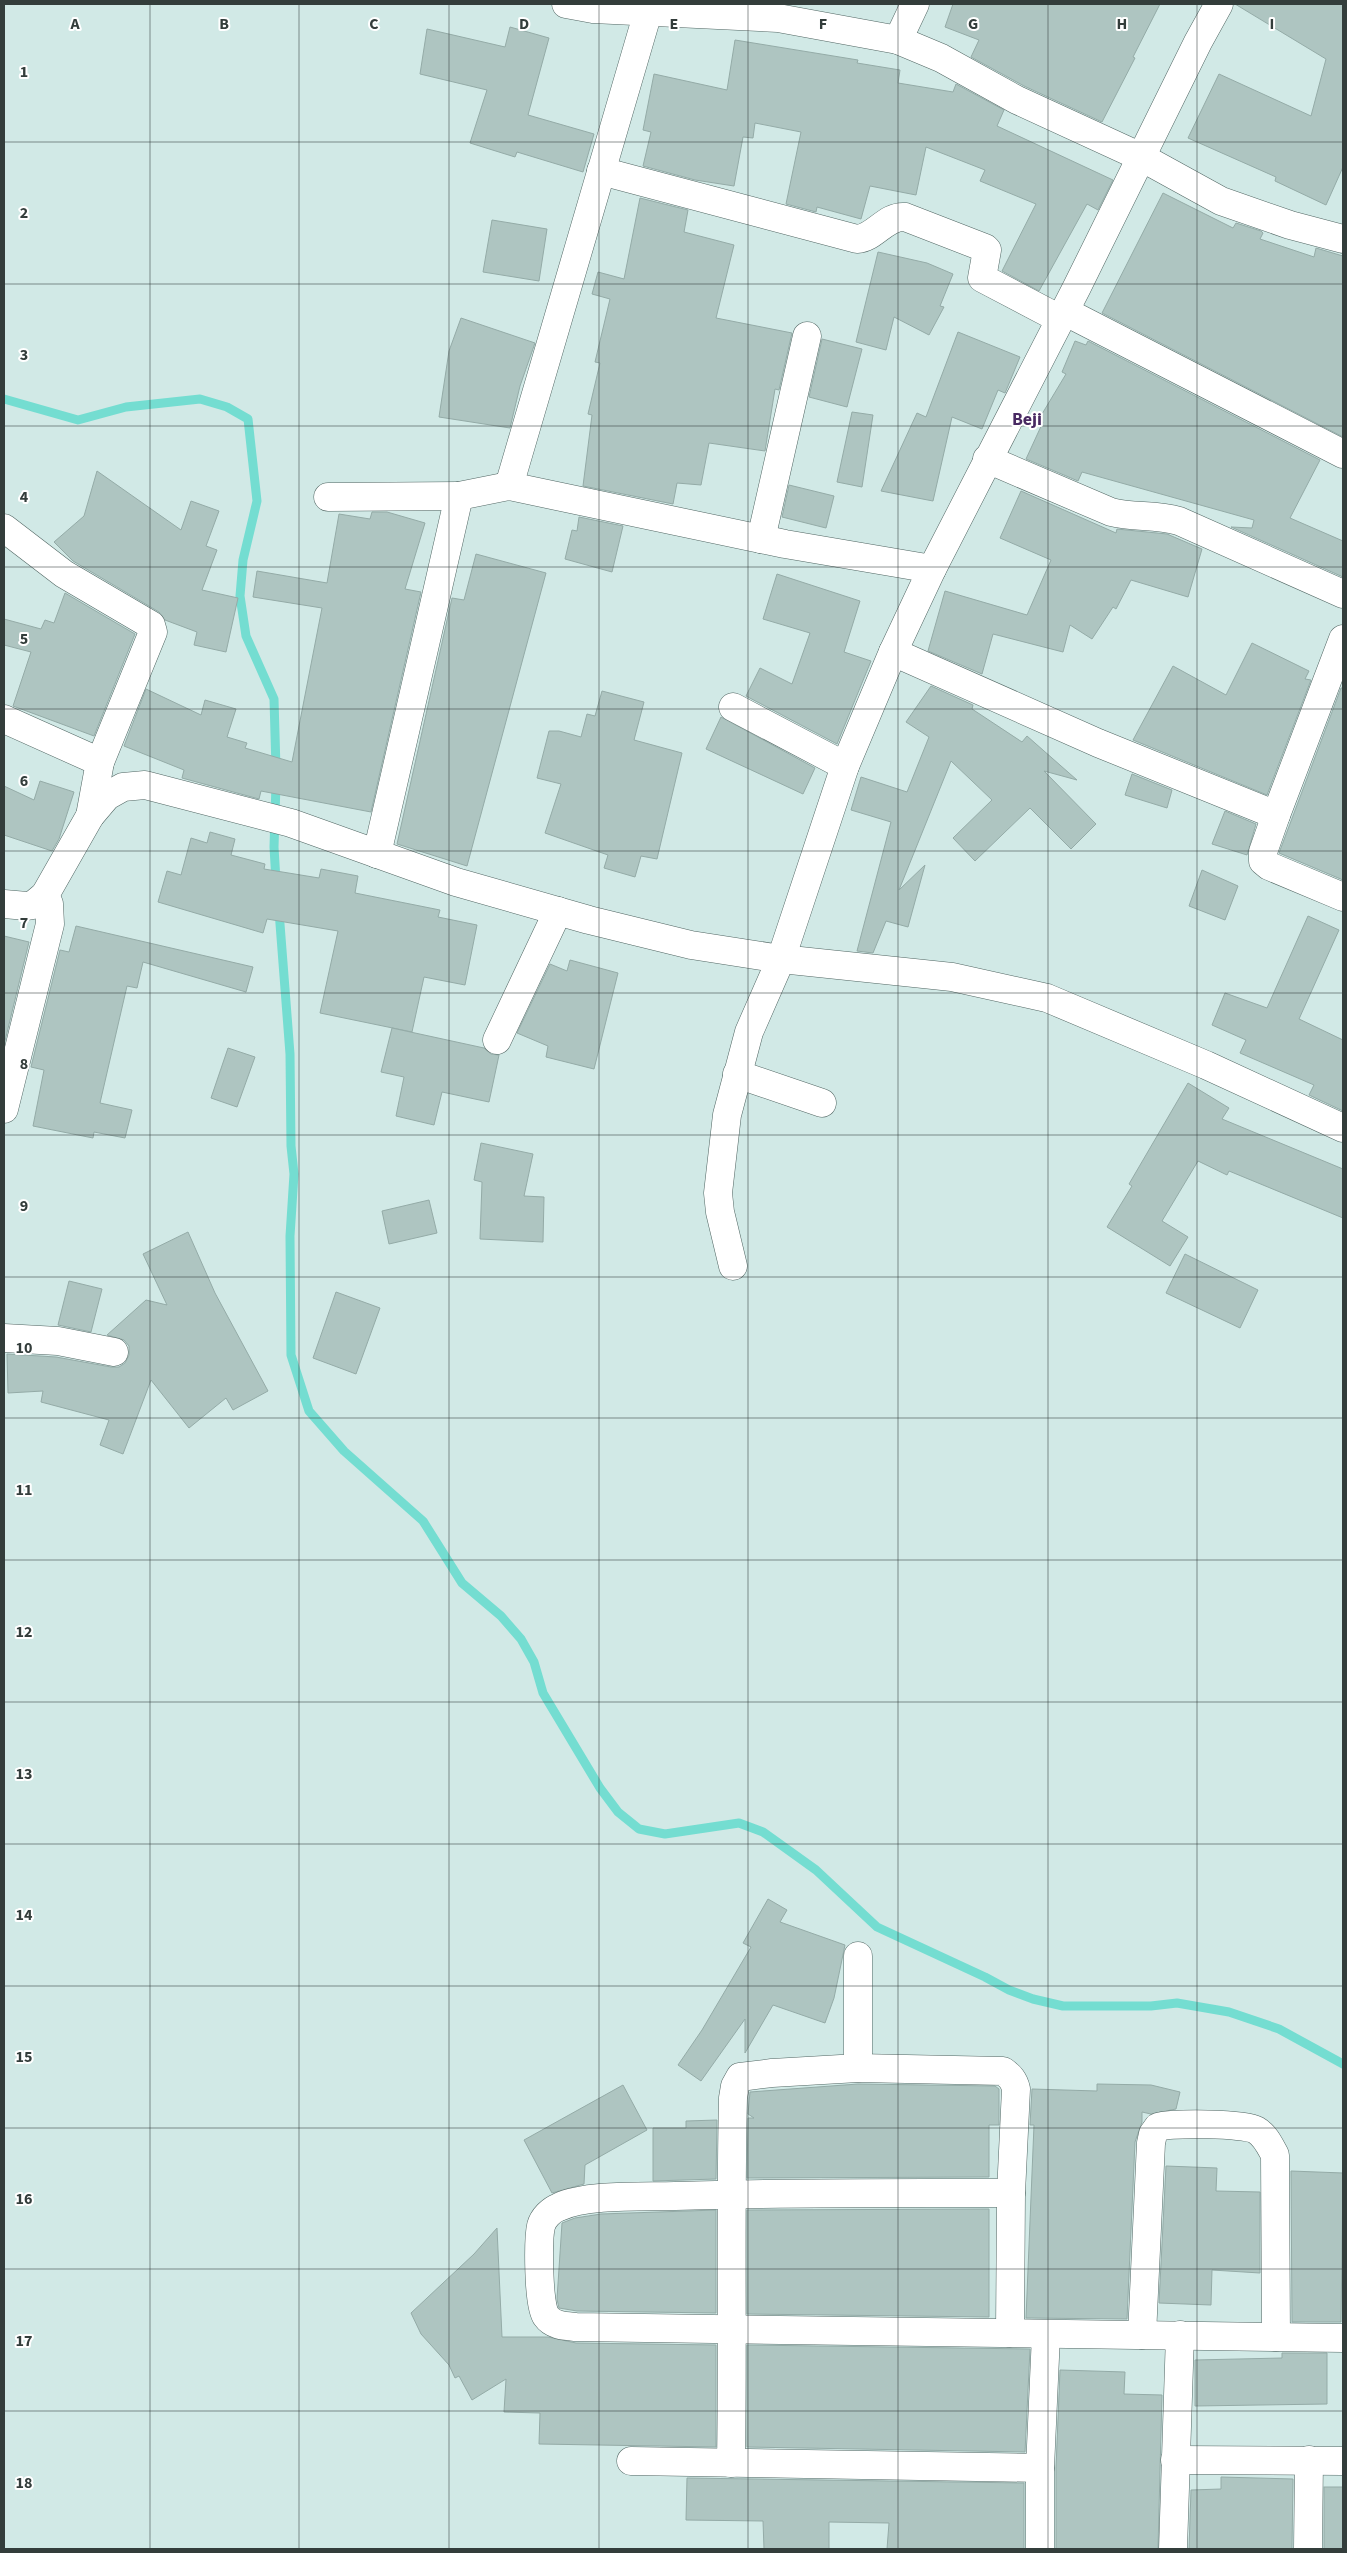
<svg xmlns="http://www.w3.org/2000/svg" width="1347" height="2553" font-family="'Source Sans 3',sans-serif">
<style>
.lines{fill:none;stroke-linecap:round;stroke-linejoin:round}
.stream{stroke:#74ddd1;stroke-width:9}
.building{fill:#aec5c1;stroke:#94aba7}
.minor-casing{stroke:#516663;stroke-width:29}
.tertiary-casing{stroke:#516663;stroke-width:29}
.minor{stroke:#fff;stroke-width:28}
.tertiary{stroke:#fff;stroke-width:28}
.grid{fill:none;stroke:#333d3b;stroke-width:1;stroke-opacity:0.55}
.labels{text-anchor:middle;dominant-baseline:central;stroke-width:4;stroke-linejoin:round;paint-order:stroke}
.quarter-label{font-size:18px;font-weight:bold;fill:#482962;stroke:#fff}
.grid-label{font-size:16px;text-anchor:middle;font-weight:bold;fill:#333d3b;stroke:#fff;stroke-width:4;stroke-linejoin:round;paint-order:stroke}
</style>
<rect width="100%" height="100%" fill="#d1e9e6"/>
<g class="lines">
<g class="stream">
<polyline points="4,399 78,420 126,407 200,399 227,407 248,419 257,501 243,560 240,596 246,636 274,699 276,769"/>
<polyline points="276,881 274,847 276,784"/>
<polyline points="279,911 290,1054 291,1146 294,1174 290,1236 291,1355 309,1411 344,1451 423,1521 462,1583 501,1616 521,1639 534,1662 543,1693 600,1788 618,1812 639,1829 665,1834 739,1823 763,1832 816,1870 877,1927 985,1977 1009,1990 1033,1999 1063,2006 1151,2006 1177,2003 1229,2012 1279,2029 1343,2064"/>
</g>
</g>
<g class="building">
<polygon points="953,4 1160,4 1133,57 1135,58 1102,122 1024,86 971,57 979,40 945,27"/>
<polygon points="1235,4 1343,4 1343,167 1326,205 1275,181 1276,177 1188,138 1219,74 1311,116 1326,59"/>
<polygon points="510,27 549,38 528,115 594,134 583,172 517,152 515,157 470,143 487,90 420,74 427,29 505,47"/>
<polygon points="735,40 858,60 857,63 900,70 898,83 953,92 956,84 1004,110 997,126 1113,180 1098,210 1087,204 1039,291 1002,271 1036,204 980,181 985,170 926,147 916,195 870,186 861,219 817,207 816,212 786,204 801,132 755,123 753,138 743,137 734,186 695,180 643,166 651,132 643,130 654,74 727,90"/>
<polygon points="1163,193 1233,228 1236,223 1261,231 1263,233 1260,239 1314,257 1316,248 1343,256 1343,437 1102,313"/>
<polygon points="640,198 688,210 684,232 734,245 716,318 792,333 779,390 775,389 765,451 709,443 701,485 677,483 673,504 583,486 592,415 588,414 600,363 595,362 610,299 592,294 598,272 624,279"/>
<polygon points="492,220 547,229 539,281 483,272"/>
<polygon points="878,252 927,263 953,274 940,306 944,307 929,335 894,317 886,350 856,342"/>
<polygon points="461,318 535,343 520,386 510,428 439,417 449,351"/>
<polygon points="958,332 1020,357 1008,386 1005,393 998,390 982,429 952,417 933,501 881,491 917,413 926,417"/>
<polygon points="822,339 862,349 847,407 809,397"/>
<polygon points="1075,341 1086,345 1088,341 1320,460 1290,518 1343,541 1343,577 1231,527 1252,528 1254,520 1082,472 1078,481 1026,459 1043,422 1039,419 1066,374 1062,372"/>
<polygon points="852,412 873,415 862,487 837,482"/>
<polygon points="97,471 181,530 191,501 219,511 206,546 217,550 202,590 238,598 226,652 194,645 197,632 165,620 159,612 73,561 54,542 84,516"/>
<polygon points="789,485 834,496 826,528 782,517"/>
<polygon points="1021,491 1116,533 1117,529 1167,534 1202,549 1188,597 1131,580 1116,609 1113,607 1092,639 1070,625 1063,652 993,634 982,674 928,651 945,591 1027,615 1051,560 1000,538"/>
<polygon points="372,512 387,512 425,523 405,589 421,592 371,812 261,791 259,799 182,778 184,770 124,746 146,689 201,715 205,700 236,709 227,737 247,743 245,748 292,762 322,608 253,597 257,571 327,583 339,514 370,519"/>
<polygon points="579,517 623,526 612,572 565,559 572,530 577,531"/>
<polygon points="476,554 546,573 467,866 397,844 452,598 464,600"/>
<polygon points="777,574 860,601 844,652 871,661 837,744 746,696 760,668 792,684 810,633 763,619"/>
<polygon points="65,593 135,634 94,736 13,706 31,652 4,645 4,619 41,629 45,620 54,623"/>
<polygon points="1252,643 1309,671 1305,679 1311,680 1267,795 1133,740 1173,666 1226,695"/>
<polygon points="931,686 973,705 972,709 1022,742 1027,736 1077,780 1044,771 1096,824 1071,849 1030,808 975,861 953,838 992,800 951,761 899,890 925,865 908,927 886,921 873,953 857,951 891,822 851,810 861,777 907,792 929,737 906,722"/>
<polygon points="1341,688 1343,688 1343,880 1279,853"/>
<polygon points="602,691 644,702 634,740 682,753 657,859 641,856 635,877 604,868 608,855 545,833 561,784 537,778 549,731 559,731 581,737 587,714 595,716"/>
<polygon points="721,717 815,768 803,794 706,749"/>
<polygon points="1132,774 1172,790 1167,808 1125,795"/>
<polygon points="40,781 74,792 59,839 52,851 4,835 4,786 34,800"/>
<polygon points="1225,811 1256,824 1247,855 1212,844"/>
<polygon points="210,832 235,839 231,855 265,864 264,869 319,878 321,869 358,876 355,893 440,910 438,917 477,925 465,985 424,977 412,1032 320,1013 338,931 267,919 263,933 158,902 167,871 181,875 191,838 207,843"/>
<polygon points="1202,870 1238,886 1225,920 1189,906"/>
<polygon points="1308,916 1339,930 1299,1019 1343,1040 1343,1111 1309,1095 1314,1085 1240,1053 1246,1040 1212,1025 1225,993 1267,1008"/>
<polygon points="76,926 253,967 246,992 143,962 137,988 127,986 100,1103 132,1110 125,1138 94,1132 93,1138 33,1126 44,1070 31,1067 60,950 69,952"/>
<polygon points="4,936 29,942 4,1045"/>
<polygon points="570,960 618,973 594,1069 546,1057 548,1046 517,1033 550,964 567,971"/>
<polygon points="392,1028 484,1048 491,1054 499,1055 489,1102 442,1092 434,1125 396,1116 404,1077 381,1072"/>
<polygon points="228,1048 255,1057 237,1107 211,1098"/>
<polygon points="1188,1083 1229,1108 1222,1119 1343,1169 1343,1218 1229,1171 1227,1175 1198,1161 1162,1221 1188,1237 1170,1266 1107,1227 1132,1186 1129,1184"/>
<polygon points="481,1143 533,1154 524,1196 544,1197 543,1242 480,1239 482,1182 474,1180"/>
<polygon points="429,1200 437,1233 389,1244 382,1211"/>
<polygon points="188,1232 215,1293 268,1391 233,1410 226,1398 189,1428 151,1380 123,1454 100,1445 109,1420 41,1402 43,1391 8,1393 7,1354 56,1357 111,1367 119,1367 125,1363 129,1355 129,1346 124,1340 107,1335 146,1300 167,1305 143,1254"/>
<polygon points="1185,1254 1258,1290 1240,1328 1166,1293"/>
<polygon points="69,1281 102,1289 91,1332 58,1325"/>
<polygon points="336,1292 380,1308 356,1374 313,1358"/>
<polygon points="768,1899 787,1910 780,1922 845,1945 834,1998 825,2023 773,2005 745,2053 745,2019 701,2081 678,2065 702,2030 751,1947 743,1943"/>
<polygon points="858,2084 995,2086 999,2089 999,2125 989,2125 989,2177 747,2178 748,2118 754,2118 748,2114 750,2092"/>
<polygon points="1097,2084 1151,2085 1180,2092 1176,2109 1151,2114 1142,2112 1142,2122 1135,2142 1127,2319 1026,2318 1034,2125 1030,2125 1032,2089 1097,2091"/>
<polygon points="623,2085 647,2130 585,2165 584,2184 552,2193 524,2140"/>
<polygon points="717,2120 716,2179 653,2181 653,2128 686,2128 686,2121"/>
<polygon points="1166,2166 1217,2168 1216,2191 1260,2192 1260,2273 1212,2270 1211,2305 1159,2303"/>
<polygon points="1291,2171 1343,2173 1341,2322 1292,2322"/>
<polygon points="989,2209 989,2317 747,2314 747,2210"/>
<polygon points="716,2210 716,2313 577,2311 559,2308 557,2299 562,2223 575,2218 601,2214"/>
<polygon points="497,2228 502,2337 548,2337 576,2343 716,2345 716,2447 539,2444 540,2413 504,2412 506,2379 472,2400 459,2376 455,2378 449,2365 421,2334 411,2313 474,2254"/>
<polygon points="747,2345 1030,2349 1025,2452 747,2447"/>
<polygon points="1282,2353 1327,2353 1327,2404 1195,2406 1195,2360 1282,2358"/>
<polygon points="1060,2370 1125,2372 1124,2394 1162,2395 1158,2549 1056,2549 1056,2468"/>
<polygon points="1221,2477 1293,2479 1292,2549 1189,2549 1191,2490 1221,2489"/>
<polygon points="687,2478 1024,2483 1024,2549 887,2549 889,2523 829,2522 829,2549 764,2549 763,2521 686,2520"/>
<rect x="1324" y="2487" width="19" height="62"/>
</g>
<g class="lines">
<defs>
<g id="minor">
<polyline points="566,4 593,9 778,18 898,40 941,58 1017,100 1141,157 1221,201 1290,225 1343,239"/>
<polyline points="898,40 915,4"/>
<path d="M601,171L857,239C875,238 886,215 905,217L985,248L987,250L982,278L1060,319"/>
<polyline points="1064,311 1343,454"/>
<path d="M987,459L1111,512C1135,518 1154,514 1179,521L1343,594"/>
<polyline points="509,486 648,12"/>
<polyline points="328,497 459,496"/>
<polyline points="4,528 64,574 151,625 153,632 100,762 90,816"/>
<polyline points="761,539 807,336"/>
<polyline points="1343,639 1276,815 1263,852 1263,861 1269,866 1343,897"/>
<polyline points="893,652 1098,743 1276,815"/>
<polyline points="733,707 845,766"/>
<polyline points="4,719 100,762"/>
<polyline points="377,854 459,496 509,486 785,544 932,569"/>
<polyline points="497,1040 558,911"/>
<polyline points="737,1074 822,1103"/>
<polyline points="4,1109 50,924 49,904 45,895"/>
<polyline points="733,1266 720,1212 718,1193 727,1115 749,1032 781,959 845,766 893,652 932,569 1077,287 1198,42 1219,4"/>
<polyline points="4,1338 58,1341 114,1352"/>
<polyline points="858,2068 858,1956"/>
<path d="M1011,2193C899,2193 787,2192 675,2196C643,2197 587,2194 559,2207C551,2210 543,2218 541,2226C538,2239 538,2306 546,2316C553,2326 565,2326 576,2327L1343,2338"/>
<path d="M1142,2335L1151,2143L1153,2134L1158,2127C1172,2123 1244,2123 1256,2130C1265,2135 1270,2146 1275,2155L1276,2337"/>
<polyline points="1175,2460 1343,2461"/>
<polyline points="631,2461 1040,2468"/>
<path d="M731,2463C733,2341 730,2220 733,2098L735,2086L740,2077L772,2073L858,2068L1003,2071C1010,2076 1014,2080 1016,2089L1011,2193L1010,2333"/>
<polyline points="1040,2549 1040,2468 1046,2335"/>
<polyline points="1173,2549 1180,2335"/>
<polyline points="1308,2549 1309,2460"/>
</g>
<polyline id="tertiary" points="4,904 27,906 33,905 45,895 90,816 107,796 123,787 145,785 291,823 456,882 589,920 691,945 781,959 952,977 1047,998 1206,1065 1343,1128"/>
</defs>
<use href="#minor" class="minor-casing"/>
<use href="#tertiary" class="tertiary-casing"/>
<use href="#minor" class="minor"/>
<use href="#tertiary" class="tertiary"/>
</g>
<path class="grid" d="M150,4V2549M299,4V2549M449,4V2549M599,4V2549M748,4V2549M898,4V2549M1048,4V2549M1197,4V2549M4,142H1343M4,284H1343M4,426H1343M4,567H1343M4,709H1343M4,851H1343M4,993H1343M4,1135H1343M4,1277H1343M4,1418H1343M4,1560H1343M4,1702H1343M4,1844H1343M4,1986H1343M4,2128H1343M4,2269H1343M4,2411H1343"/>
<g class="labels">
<g class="quarter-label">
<text x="1027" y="419">Beji</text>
</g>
</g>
<g class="grid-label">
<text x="75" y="29">A</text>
<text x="224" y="29">B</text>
<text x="374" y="29">C</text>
<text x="524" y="29">D</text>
<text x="674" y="29">E</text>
<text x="823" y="29">F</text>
<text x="973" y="29">G</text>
<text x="1122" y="29">H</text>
<text x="1272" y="29">I</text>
<text x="24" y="77">1</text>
<text x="24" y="218">2</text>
<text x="24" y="360">3</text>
<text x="24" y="502">4</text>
<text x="24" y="644">5</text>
<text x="24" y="786">6</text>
<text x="24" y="928">7</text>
<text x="24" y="1069">8</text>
<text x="24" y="1211">9</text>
<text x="24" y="1353">10</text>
<text x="24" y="1495">11</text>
<text x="24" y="1637">12</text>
<text x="24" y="1779">13</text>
<text x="24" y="1920">14</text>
<text x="24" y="2062">15</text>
<text x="24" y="2204">16</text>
<text x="24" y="2346">17</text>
<text x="24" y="2488">18</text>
</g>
<rect width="1347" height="2553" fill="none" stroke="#333d3b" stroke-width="10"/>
</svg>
